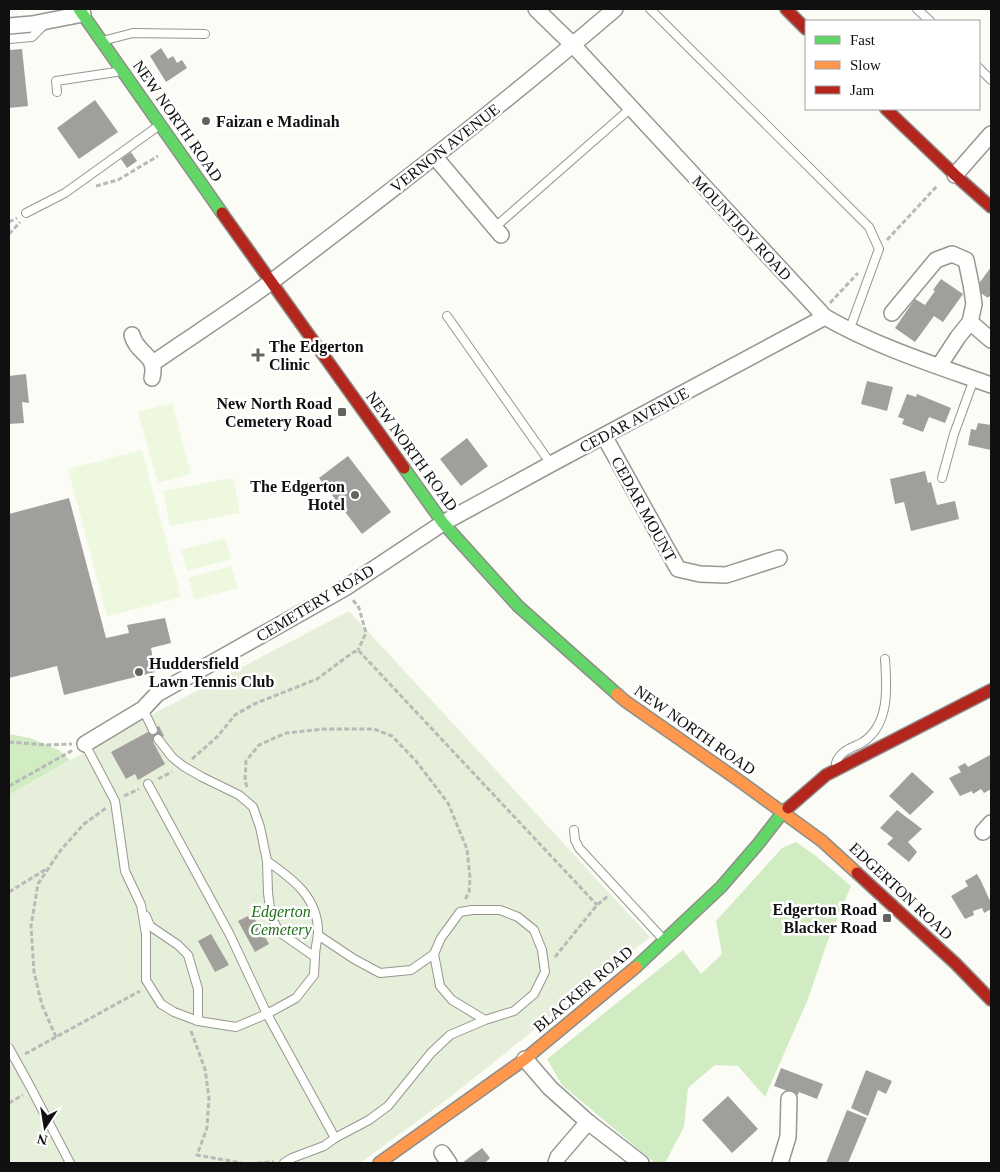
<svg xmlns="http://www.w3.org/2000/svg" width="1000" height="1172" font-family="Georgia,serif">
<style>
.forest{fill:#d1ecc2}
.cemetery{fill:#e6efd9}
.pitch{fill:#edf8de}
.building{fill:#a09f9b}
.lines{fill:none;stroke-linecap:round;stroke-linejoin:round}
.lane-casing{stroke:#969694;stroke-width:10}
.street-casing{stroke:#969694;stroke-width:18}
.fast-casing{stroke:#8d8d8a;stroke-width:14}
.slow-casing{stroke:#8d8d8a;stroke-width:14}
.jam-casing{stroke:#8d8d8a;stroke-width:14}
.path{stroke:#b9b9b8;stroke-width:3;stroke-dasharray:5 2.5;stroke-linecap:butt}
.lane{stroke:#fffffe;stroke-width:8}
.street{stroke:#fffffe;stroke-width:15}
.fast{stroke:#63d668;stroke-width:11}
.slow{stroke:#ff974d;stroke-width:11}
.jam{stroke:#b3261e;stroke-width:11}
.poi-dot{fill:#636360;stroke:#fff;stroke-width:2}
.labels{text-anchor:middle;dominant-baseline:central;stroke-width:5;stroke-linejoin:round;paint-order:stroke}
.street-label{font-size:16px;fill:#101010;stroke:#fff}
.poi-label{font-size:16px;font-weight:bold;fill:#101010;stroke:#fff;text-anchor:start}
.park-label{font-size:16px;font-style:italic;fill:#206e1a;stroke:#fff}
</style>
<rect width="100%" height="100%" fill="#fcfcf6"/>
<g class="forest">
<polygon points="9,734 30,738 59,750 70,760 9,795"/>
<polygon points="796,842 816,856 851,886 827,943 808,999 765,1097 738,1066 715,1065 688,1088 684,1127 665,1163 655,1163 562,1085 547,1059 683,950 701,974 722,954 716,921 782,848"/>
</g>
<polygon class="cemetery" points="349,611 650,937 449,1098 360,1163 9,1163 9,795 147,717"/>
<g class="pitch">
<polygon points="172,403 191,474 158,483 138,412"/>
<polygon points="142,450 181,597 107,616 68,469"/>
<polygon points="233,478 240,513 170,526 163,491"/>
<polygon points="225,538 231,559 187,571 181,550"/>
<polygon points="231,566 238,588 194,600 188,578"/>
</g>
<g class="building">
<polygon points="161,48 168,59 173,56 177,63 182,60 187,68 166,82 150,56"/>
<polygon points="22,49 28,106 9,108 9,50"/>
<polygon points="95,100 118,132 79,159 57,128"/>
<polygon points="131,152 137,161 127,168 121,159"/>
<polygon points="991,267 991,298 989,296 988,298 975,289"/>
<polygon points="941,279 963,294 943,322 934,316 915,342 895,328 915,299 925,305 935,291 933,290"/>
<polygon points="26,374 29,403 22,402 24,423 9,424 9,376"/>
<polygon points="867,381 893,387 887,411 861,404"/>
<polygon points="907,394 916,397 917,394 951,408 945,423 929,417 923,432 902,424 904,419 898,417"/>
<polygon points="978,423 991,425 991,450 968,445 971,429 976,430"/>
<polygon points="467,438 488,466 461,486 440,459"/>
<polygon points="348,456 391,512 362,534 319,478"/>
<polygon points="925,471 928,483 931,482 937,505 955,501 959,519 911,531 904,502 895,504 890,479"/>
<polygon points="69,498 106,638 129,633 127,625 165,618 171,643 151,648 155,672 64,695 57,666 9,678 9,514"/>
<polygon points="159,726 164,736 153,742 165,764 138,780 135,774 126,779 111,752"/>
<polygon points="990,755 991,757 991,789 984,793 981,789 973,794 972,791 960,796 949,778 961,772 958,767 965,763 968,767"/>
<polygon points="912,772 934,792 910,815 889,796"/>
<polygon points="897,810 922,829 908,842 917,852 909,862 887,844 893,838 880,828"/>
<polygon points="977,874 981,881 991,903 991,909 984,913 982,908 973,911 974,915 965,919 951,896 968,886 965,881"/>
<polygon points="252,914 269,944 255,952 238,921"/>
<polygon points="211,934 229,965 215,972 198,941"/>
<polygon points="781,1068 823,1084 817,1099 799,1092 798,1095 774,1086"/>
<polygon points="866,1070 892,1081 886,1094 878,1090 868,1116 851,1108"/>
<polygon points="728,1096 758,1129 732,1153 702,1120"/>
<polygon points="847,1110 867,1118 848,1163 826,1163"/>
<polygon points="482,1148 490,1158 486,1162 487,1163 462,1163"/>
</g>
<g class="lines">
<defs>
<g id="lane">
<polyline points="650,9 869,227 879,249 849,331"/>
<polyline points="917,9 930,21"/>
<polyline points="9,39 32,37 46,23"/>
<polyline points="106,40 133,33 205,34"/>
<polyline points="979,68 991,80"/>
<polyline points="57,92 56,81 116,72"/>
<polyline points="26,213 65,193 157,127"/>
<polyline points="494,228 631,108"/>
<polyline points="447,316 551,464"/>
<polyline points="942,478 954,434 974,379"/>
<polyline points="143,709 153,730"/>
<polyline points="85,744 115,801 125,871 141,905 146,934 146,980 161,1004 174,1012 198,1021 236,1027 267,1014 296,998 314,975 315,957 279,932 271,916 268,893 267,861 260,827 253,807 239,795 202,777 183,766 172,757 158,739"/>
<path d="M836,763C840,750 853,748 863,742C890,724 887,687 885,659"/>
<polyline points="148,784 230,935 267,1014 335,1138"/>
<polyline points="574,830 575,840 579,848 663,939"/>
<path d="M267,861C293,879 319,898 318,934C317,942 315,949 315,957"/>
<polyline points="146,916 150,926 178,945 188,955 198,989 198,1021"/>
<polyline points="318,935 354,959 380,973 411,970 434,954"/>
<polyline points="9,1048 32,1090 70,1163"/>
<polyline points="284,1163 292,1158 324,1146 335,1138 369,1120 388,1106 431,1053 450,1035 485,1020 514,1011 534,994 545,972 542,950 534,930 518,917 500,910 472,910 460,912 441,938 434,954 440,986 452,1000 485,1020"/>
</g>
<g id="street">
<path d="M536,9L573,45L825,317C877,347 935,365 991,385"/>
<polyline points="9,26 32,24 83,14"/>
<polyline points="435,157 501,235"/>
<polyline points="955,175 991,134"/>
<polyline points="892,313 936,260 952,254 966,260 971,284 974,304 970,322 958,337 939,366"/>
<polyline points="970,322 991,340"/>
<path d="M132,335C137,355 158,354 152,378"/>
<path d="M153,363C192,336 233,310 271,282C388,194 504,104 615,9"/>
<polyline points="604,436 678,569 700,574 726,575 779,558"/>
<polyline points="85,744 143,709 157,694 345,588 443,523 551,464 825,317"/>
<polyline points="983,832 991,823"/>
<polyline points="525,1059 550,1088 588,1122 641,1163"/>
<polyline points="442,1153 449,1163"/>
<polyline points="556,1163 558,1157 588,1122"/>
<polyline points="780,1163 788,1137 789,1099"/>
</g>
<g id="fast">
<polyline points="79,9 222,213"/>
<polyline points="404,468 443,523 518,606 617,694"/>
<polyline points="636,967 721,887 759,843 783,812 788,808"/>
</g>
<g id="slow">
<polyline points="617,694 625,701 741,782 822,841 857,873"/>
<polyline points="379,1163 525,1059 636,967"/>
</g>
<g id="jam">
<polyline points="786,9 806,29"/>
<polyline points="886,109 955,175 991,207"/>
<polyline points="222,213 404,468"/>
<polyline points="788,808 826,775 991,690"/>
<polyline points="857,873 956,964 991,1000"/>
</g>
</defs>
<use href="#lane" class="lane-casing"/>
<use href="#street" class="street-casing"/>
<use href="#fast" class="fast-casing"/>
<use href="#slow" class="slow-casing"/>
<use href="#jam" class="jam-casing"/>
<g class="path">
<polyline points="96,186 118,180 158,156"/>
<polyline points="9,222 17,218"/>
<polyline points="9,234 13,230 20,222"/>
<polyline points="887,240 937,186"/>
<polyline points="830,303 858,273"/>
<polyline points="353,600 359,608 366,633 358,650"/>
<polyline points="9,742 46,745 72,744"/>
<polyline points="192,759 217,737 235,715 254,704 317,679 352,653 358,650 597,905"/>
<polyline points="158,779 172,772"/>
<polyline points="9,786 73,750"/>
<polyline points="247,787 245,781 246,761 259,745 286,733 325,729 374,729 392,736 416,761 448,803 467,849 470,878 469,892 465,900"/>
<polyline points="124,796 139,789"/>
<polyline points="9,892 48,868"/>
<polyline points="555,957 597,905 608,896"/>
<polyline points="191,1031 205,1069 209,1098 207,1128 197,1155 242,1163"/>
<polyline points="56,1037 42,1005 34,972 31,926 38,884 60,851 84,824 106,808"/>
<polyline points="25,1054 140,991"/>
<polyline points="9,1103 23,1095"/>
<polyline points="257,1163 274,1162"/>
</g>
<use href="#lane" class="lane"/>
<use href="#street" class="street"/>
<use href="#fast" class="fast"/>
<use href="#slow" class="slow"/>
<use href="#jam" class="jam"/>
</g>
<g class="poi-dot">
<circle cx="206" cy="121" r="5"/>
<path d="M255.5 347.5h5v5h5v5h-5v5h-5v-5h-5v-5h5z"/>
<rect x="337" y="407" width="10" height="10" rx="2.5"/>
<circle cx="355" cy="495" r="5"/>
<circle cx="139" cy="672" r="5"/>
<rect x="882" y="913" width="10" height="10" rx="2.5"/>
</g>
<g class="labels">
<g class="street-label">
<text transform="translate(178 121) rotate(55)">NEW NORTH ROAD</text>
<text transform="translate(445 148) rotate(-38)">VERNON AVENUE</text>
<text transform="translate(742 228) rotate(47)">MOUNTJOY ROAD</text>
<text transform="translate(634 420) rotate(-28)">CEDAR AVENUE</text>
<text transform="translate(412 451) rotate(54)">NEW NORTH ROAD</text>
<text transform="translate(644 509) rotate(61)">CEDAR MOUNT</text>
<text transform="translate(315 603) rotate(-31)">CEMETERY ROAD</text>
<text transform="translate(695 730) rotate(35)">NEW NORTH ROAD</text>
<text transform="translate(901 891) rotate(43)">EDGERTON ROAD</text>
<text transform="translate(583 989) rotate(-40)">BLACKER ROAD</text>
</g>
<g class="poi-label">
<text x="216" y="121">Faizan e Madinah</text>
<text x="269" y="346">The Edgerton<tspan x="269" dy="18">Clinic</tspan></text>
<text x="332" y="403" text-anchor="end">New North Road<tspan x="332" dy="18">Cemetery Road</tspan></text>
<text x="345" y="486" text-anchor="end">The Edgerton<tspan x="345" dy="18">Hotel</tspan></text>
<text x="149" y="663">Huddersfield<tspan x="149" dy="18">Lawn Tennis Club</tspan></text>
<text x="877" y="909" text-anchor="end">Edgerton Road<tspan x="877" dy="18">Blacker Road</tspan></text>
</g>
<g class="park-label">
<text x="281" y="911">Edgerton<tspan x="281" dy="18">Cemetery</tspan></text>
</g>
</g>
<rect width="1000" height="1172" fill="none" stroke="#101010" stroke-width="20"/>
<rect x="805" y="20" width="175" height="90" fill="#ffffff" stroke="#9f9f9f"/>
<rect x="815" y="36" width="25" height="8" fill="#63d668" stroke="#9f9f9f"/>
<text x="850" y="45" font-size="15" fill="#101010">Fast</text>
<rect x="815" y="61" width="25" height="8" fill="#ff974d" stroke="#9f9f9f"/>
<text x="850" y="70" font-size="15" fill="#101010">Slow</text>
<rect x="815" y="86" width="25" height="8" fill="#b3261e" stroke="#9f9f9f"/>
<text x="850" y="95" font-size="15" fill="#101010">Jam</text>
<g transform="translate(45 1127) rotate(192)" stroke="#ffffff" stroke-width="4" paint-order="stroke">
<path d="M0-4L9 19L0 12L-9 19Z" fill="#101010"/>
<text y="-8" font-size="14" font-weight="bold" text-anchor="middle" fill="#101010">N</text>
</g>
</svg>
